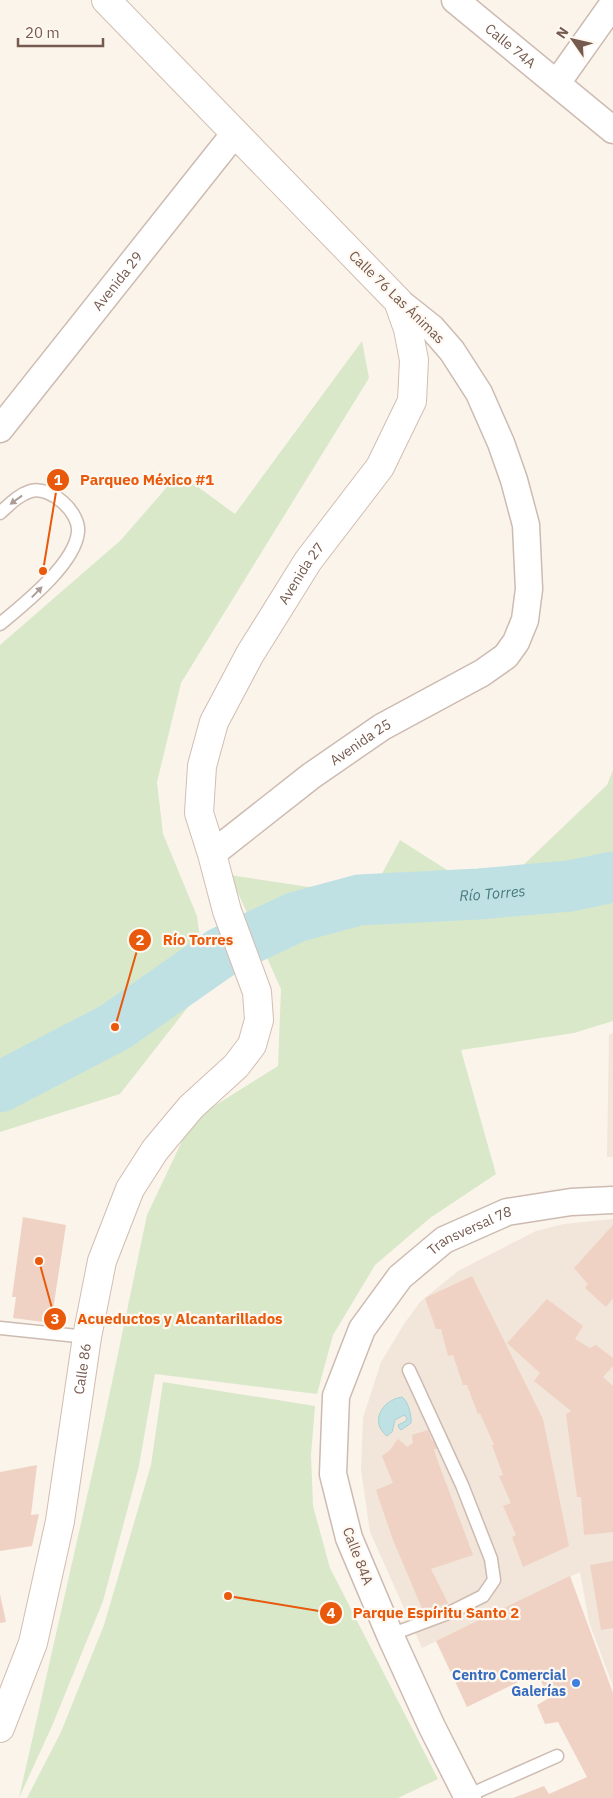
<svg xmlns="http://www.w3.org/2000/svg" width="613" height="1798" font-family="'IBM Plex Sans',sans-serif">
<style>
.residential{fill:#f2e5d9}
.green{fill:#d8e8c9}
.water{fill:#c0e1e4;stroke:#a7d1d5}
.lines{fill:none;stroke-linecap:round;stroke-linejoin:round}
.river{stroke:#c0e1e4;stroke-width:51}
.building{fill:#efd2c4}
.lane-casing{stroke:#cdbbb1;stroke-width:15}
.street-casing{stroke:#cdbbb1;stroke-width:29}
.secondary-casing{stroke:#d2bdb1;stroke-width:30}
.lane{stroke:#fff;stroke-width:12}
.street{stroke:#fff;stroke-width:26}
.secondary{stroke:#fff;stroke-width:28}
.oneway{fill:#ac9c95}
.shop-dot{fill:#3f7fe0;stroke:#fef8f1;stroke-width:2}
.labels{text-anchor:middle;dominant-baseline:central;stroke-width:4.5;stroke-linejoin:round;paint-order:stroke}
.street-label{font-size:14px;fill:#755a4f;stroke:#fef8f1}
.shop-label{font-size:14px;font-weight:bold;fill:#366cbe;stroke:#fef8f1;text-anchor:end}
.water-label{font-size:15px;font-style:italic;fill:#477a7f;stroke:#fef8f1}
.leader{fill:none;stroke:#e8590c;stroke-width:2}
.callout-dot{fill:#e8590c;stroke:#fef8f1;stroke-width:2}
.mark-label{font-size:15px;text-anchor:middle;font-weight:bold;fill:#fff}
.callout-label{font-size:15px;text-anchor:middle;font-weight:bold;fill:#e8590c;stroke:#fef8f1;stroke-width:4.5;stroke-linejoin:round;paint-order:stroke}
</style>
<rect width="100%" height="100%" fill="#fbf4eb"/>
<g class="residential">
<polygon points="613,1033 613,1157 607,1157 609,1034"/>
<polygon points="613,1219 613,1686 589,1622 580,1572 422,1648 370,1532 361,1469 363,1418 381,1362 404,1324 420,1302 458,1271 536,1231 564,1224"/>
</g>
<g class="green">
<polygon points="362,341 369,378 181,683 157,782 163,834 197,916 206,984 120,1094 0,1132 0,645 121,540 179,473 235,514"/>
<polygon points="613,770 613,1021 574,1033 461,1050 496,1174 430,1218 375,1265 333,1335 317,1394 155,1374 139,1466 103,1601 52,1726 19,1798 102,1430 147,1215 192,1120 278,1066 281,989 230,875 309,887 377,883 400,840 455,875 518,870 607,785"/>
<polygon points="163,1382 315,1406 311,1455 313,1506 330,1568 438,1779 398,1798 27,1798 61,1732 104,1625 151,1465"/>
</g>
<path class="water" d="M402,1397C408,1401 412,1416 411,1423L401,1430L399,1428L398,1425L406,1421L407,1418L404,1415L395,1420L392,1432L387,1436C369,1422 382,1400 402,1397Z"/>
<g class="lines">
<path class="river" id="s1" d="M0,1087L115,1027L222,952L296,917L359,900L479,894L570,886L613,877"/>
</g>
<g class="building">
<polygon points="23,1217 66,1225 51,1323 13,1318 16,1297 12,1297"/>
<polygon points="613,1225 613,1298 606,1307 585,1288 588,1284 574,1268"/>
<polygon points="472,1276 543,1419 569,1546 523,1567 512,1537 516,1535 503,1506 511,1503 499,1476 503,1475 492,1445 494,1445 480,1413 478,1414 467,1385 463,1385 453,1355 448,1356 441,1329 436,1329 425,1298"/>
<polygon points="547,1299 583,1326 575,1339 590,1348 596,1345 613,1358 613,1366 603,1377 613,1386 613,1532 584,1535 581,1497 577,1497 566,1414 571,1411 534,1381 540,1373 507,1343"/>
<polygon points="428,1430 432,1441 438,1440 439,1449 434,1449 437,1459 473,1555 431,1569 448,1603 424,1613 393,1540 376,1490 393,1483 382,1456 390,1450 398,1439 407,1447 413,1443 412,1435"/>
<polygon points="37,1465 31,1515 39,1514 32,1546 0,1551 0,1472"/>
<polygon points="613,1561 613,1628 601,1630 590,1565"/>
<polygon points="570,1576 613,1693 613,1798 513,1798 544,1786 549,1794 587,1777 558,1722 545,1724 537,1705 549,1698 537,1673 467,1707 436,1641"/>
<polygon points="0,1594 6,1622 0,1623"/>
</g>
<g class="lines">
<defs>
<g id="lane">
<path d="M0,513C10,504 18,495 31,491C51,486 80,512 78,532C75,564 24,604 0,624"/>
<polyline points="0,1328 87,1337"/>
<polyline points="390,1635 451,1612 483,1596 494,1580 491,1559 462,1485 409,1370"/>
<polyline points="467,1796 557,1756"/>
</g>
<g id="street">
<path id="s2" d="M455,0L613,130"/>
<polyline points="557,83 613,4"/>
<path id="s3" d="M0,429L235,133"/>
<path id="s4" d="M212,854L311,776L382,727L482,673L506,656L516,642L525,620L529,589L526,525L514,480L501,443L479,393L452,351L432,328L398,301"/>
<path id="s5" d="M468,1798L432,1727L390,1635L349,1538L333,1474L336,1396L362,1329L400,1277L444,1240L507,1212L571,1202L613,1200"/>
</g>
<g id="secondary">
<path id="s6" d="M0,1728L33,1643L60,1521L87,1337L102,1261L130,1189L155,1150L191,1107L236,1066L252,1045L259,1020L257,992L227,911L212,854L199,813L202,766L214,722L250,654L308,561L380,467L412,401L414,360L408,329L398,301L106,0"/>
</g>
</defs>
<use href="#lane" class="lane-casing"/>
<use href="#street" class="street-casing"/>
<use href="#secondary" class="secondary-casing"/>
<use href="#lane" class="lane"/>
<use href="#street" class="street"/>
<use href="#secondary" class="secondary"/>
</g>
<defs><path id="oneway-solid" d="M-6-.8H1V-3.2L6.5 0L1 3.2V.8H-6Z" transform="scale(1.25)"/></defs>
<g class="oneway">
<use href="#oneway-solid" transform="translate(16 500) rotate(144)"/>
<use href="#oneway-solid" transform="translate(37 592) rotate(-46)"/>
</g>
<circle class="shop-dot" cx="576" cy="1683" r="5"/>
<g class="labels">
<g class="street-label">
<text stroke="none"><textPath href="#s2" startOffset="72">Calle 74A</textPath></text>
<text stroke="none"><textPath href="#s3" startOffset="189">Avenida 29</textPath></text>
<text transform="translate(397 297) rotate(44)">Calle 76 Las Ánimas</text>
<text stroke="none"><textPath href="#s6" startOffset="1254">Avenida 27</textPath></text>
<text stroke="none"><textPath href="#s4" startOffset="186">Avenida 25</textPath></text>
<text stroke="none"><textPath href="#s5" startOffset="651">Transversal 78</textPath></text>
<text stroke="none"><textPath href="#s6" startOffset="370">Calle 86</textPath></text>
<text transform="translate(358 1556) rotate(69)">Calle 84A</text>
</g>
<g class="shop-label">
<text x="566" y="1675">Centro Comercial<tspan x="566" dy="16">Galerías</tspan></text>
</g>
<g class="water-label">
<text stroke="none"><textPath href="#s1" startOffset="541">Río Torres</textPath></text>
</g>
</g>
<path class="leader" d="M43 571L58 480M115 1027L140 940M39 1261L55 1319M228 1596L331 1613"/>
<g class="callout-dot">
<circle cx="43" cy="571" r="5"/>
<circle cx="115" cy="1027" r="5"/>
<circle cx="39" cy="1261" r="5"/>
<circle cx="228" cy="1596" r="5"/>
<circle cx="58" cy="480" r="12"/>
<circle cx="140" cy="940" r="12"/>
<circle cx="55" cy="1319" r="12"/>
<circle cx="331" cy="1613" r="12"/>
</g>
<g class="mark-label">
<text x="58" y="485">1</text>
<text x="140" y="945">2</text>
<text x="55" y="1324">3</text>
<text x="331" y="1618">4</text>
</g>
<g class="callout-label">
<text x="147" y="485">Parqueo México #1</text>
<text x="198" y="945">Río Torres</text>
<text x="180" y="1324">Acueductos y Alcantarillados</text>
<text x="436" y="1618">Parque Espíritu Santo 2</text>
</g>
<g transform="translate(573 40) rotate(304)" stroke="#fef8f1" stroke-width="4" paint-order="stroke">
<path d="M0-4L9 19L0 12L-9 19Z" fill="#755a4f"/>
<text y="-8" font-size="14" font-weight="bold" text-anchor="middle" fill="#755a4f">N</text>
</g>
<path d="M18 38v8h85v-8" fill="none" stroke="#755a4f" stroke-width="2.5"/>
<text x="25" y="38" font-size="15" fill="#755a4f" stroke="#fef8f1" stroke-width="4" paint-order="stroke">20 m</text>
</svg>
